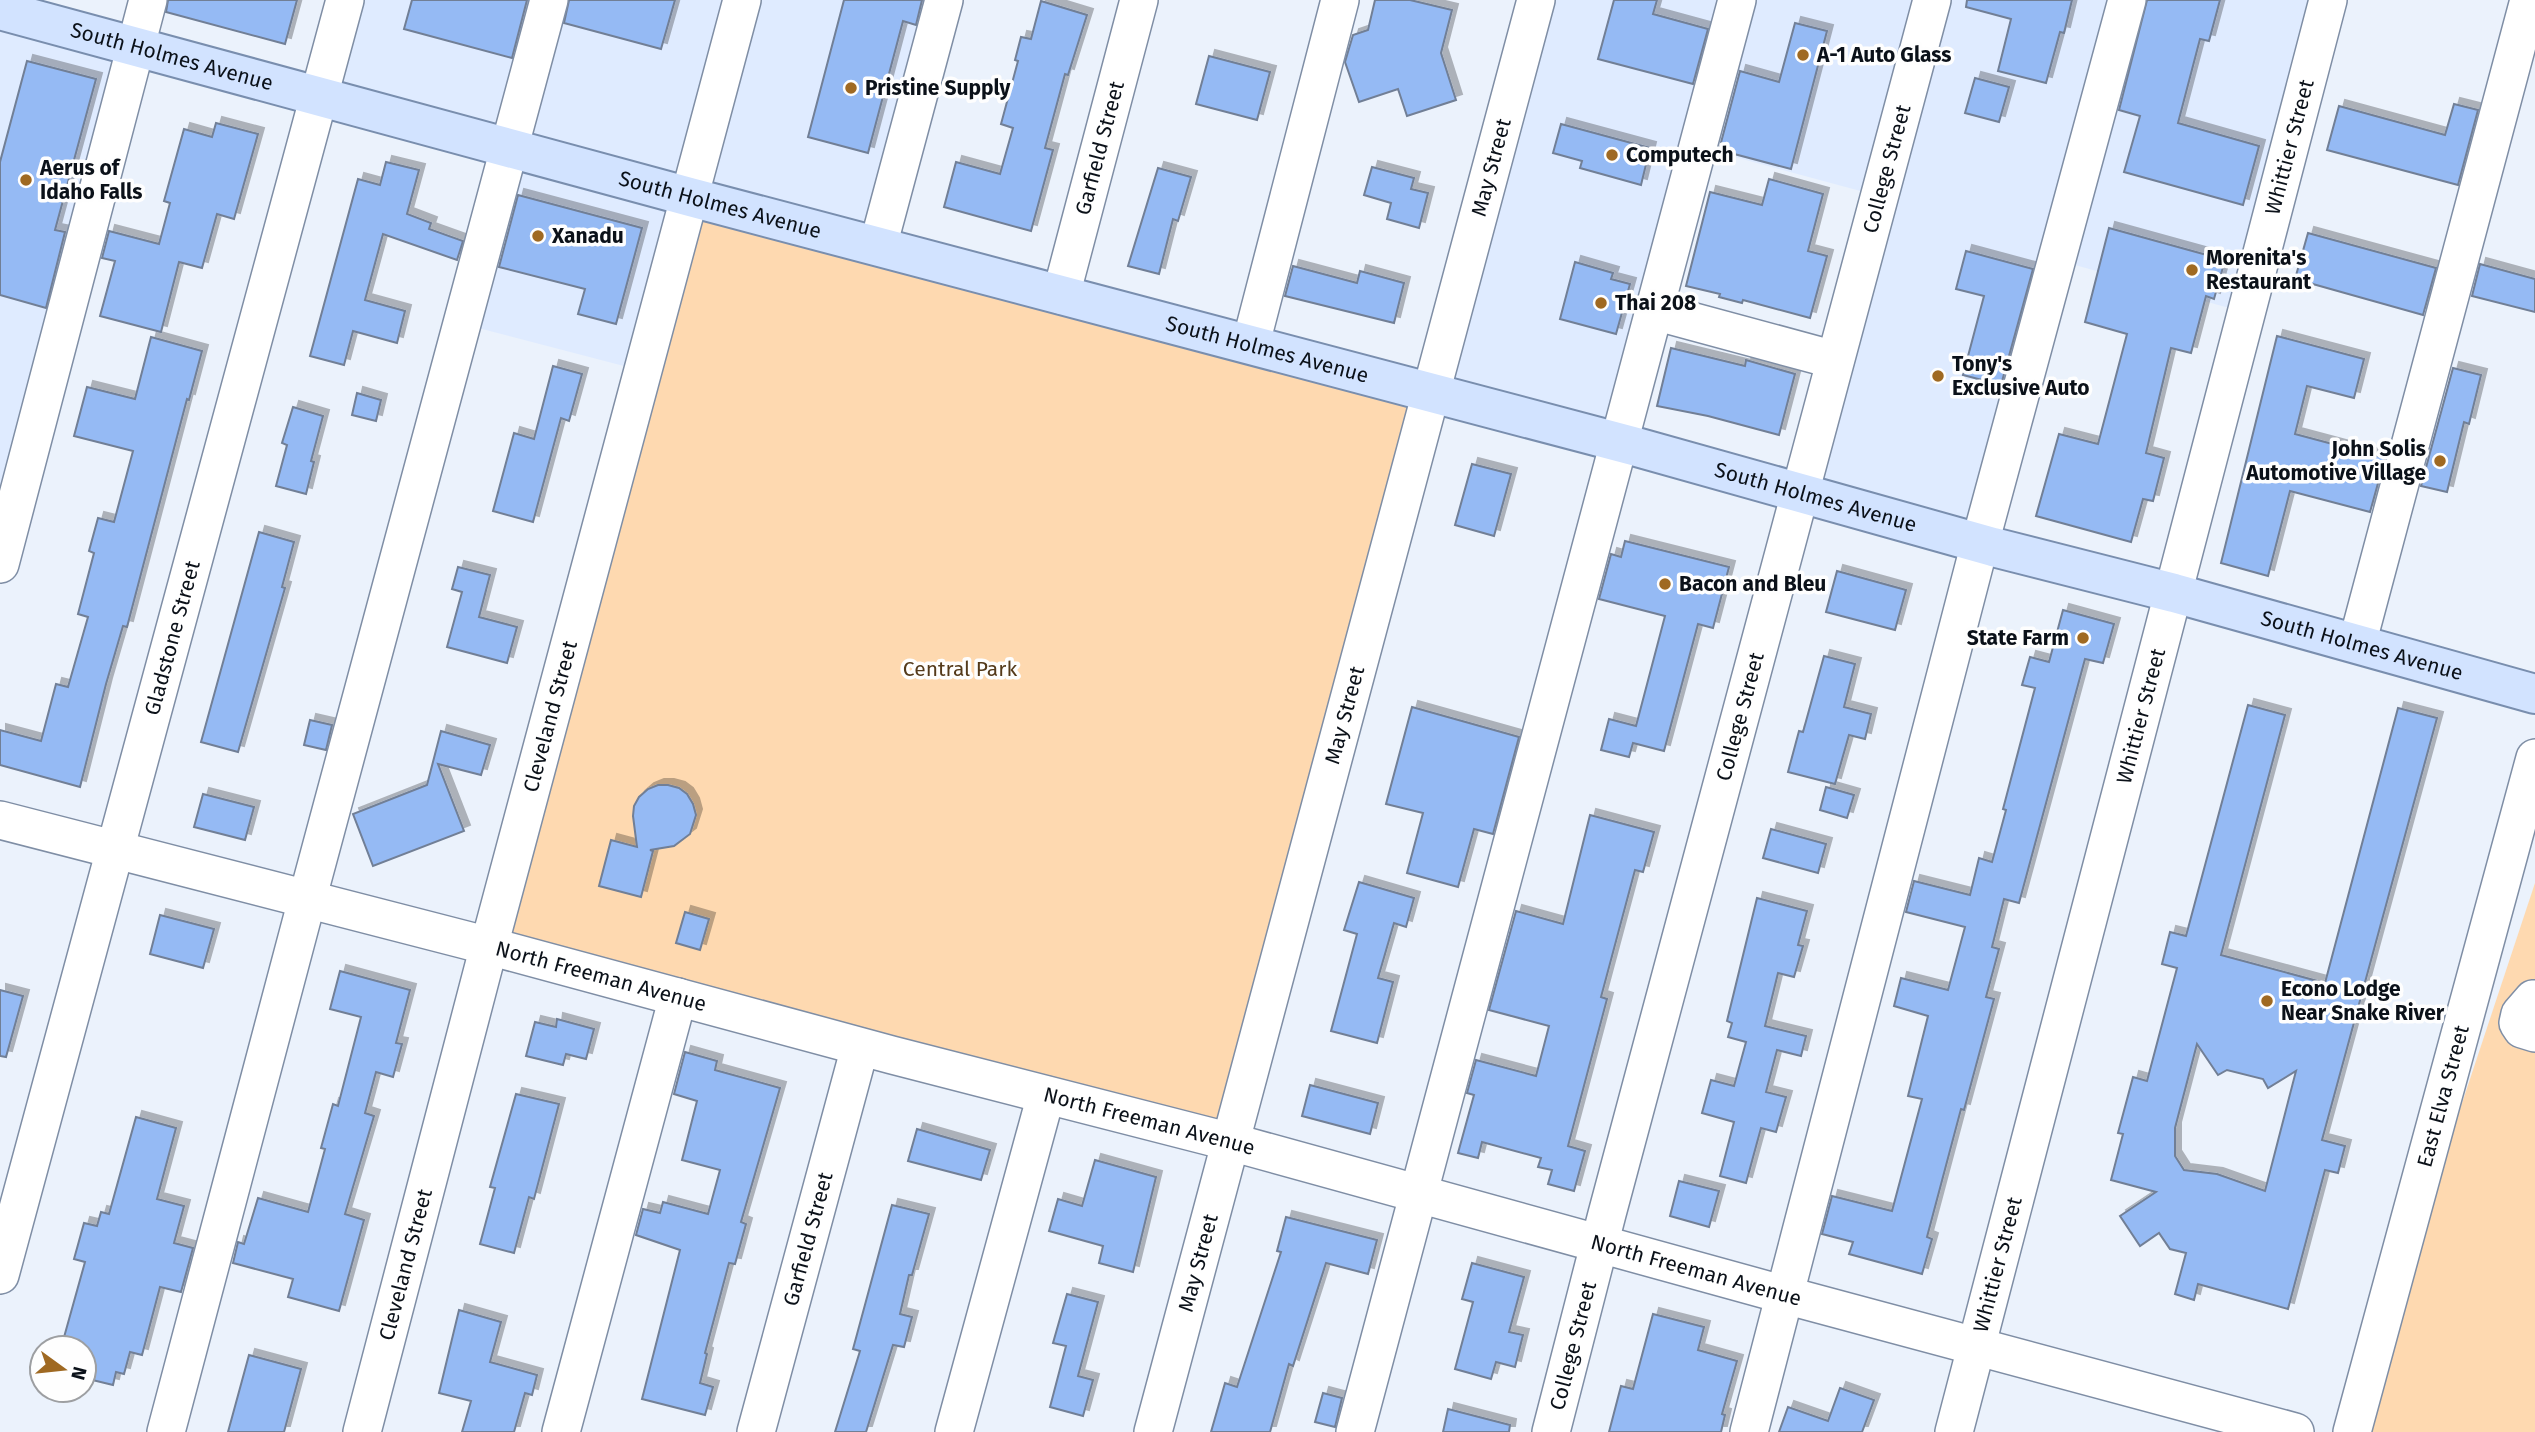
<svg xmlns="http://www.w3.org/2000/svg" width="2535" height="1432" font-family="'Fira Sans',sans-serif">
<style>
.built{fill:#dfebff}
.green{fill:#fed9b0}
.building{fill:#95baf4;stroke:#717f96;stroke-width:2;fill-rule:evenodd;filter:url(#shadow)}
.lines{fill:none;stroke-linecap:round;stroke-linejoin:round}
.minor-casing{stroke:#7f8ea5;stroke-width:40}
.major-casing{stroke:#798eae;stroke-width:42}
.minor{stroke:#fff;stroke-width:37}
.major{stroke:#d2e3ff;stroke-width:38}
.poi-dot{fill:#9f6922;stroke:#fefefe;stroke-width:2.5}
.labels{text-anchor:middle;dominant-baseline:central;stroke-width:7;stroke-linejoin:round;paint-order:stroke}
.poi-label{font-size:21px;font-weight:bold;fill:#0b1119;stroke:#fefefe;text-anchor:start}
.street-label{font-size:21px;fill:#0b1119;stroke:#fefefe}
.park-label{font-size:21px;fill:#543a1b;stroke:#fefefe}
</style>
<defs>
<filter id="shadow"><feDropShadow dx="6" dy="-6" stdDeviation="0" flood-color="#0004"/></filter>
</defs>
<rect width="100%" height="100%" fill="#ebf2fc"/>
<g class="built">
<polygon points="345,0 944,0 878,246 643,371 463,324 511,147 319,96"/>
<polygon points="1536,0 2328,0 2247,313 2057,260 1980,543 1800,492 1879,196 1698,147 1619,442 1431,392"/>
<polygon points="0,10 136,47 0,564"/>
</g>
<g class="green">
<polygon points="690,197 1431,392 1231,1142 489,946"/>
<polygon points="2535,883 2535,1432 2353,1432"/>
</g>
<g class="building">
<polygon points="168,0 297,0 285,44 166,12"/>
<polygon points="412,0 527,0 512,58 404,29"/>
<polygon points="569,0 675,0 661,49 564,23"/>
<polygon points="844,0 922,0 916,25 903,21 868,153 808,137"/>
<polygon points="1375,0 1410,0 1452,10 1441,53 1456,100 1407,116 1398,89 1359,102 1345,62 1353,35 1368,30"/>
<polygon points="1614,0 1657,0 1653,14 1708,29 1693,84 1598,59"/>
<polygon points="1967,0 2072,0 2064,33 2060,32 2046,83 1998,71 2011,19 1966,7"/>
<polygon points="2147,0 2220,0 2209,41 2200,39 2178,123 2259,146 2243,205 2124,172 2140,116 2119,110"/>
<polygon points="1041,1 1087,15 1068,75 1065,74 1045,148 1053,150 1031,231 944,207 956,162 1000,174 1013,128 1001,124 1018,61 1015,60 1021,37 1031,39"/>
<polygon points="1795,23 1827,31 1791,169 1719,150 1740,71 1779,82"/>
<polygon points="1209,56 1270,72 1257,120 1196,104"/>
<polygon points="27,61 96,79 55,230 65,232 46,308 0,295 0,162"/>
<polygon points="1975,78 2009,87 1999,122 1965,113"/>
<polygon points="2454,104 2478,110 2458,185 2327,150 2339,106 2445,135"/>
<polygon points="216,123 258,134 234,219 217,214 202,268 179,262 161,332 100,316 115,261 102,258 109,231 159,244 170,203 164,201 184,129 212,137"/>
<polygon points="1561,124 1650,148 1641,185 1580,168 1582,161 1553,153"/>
<polygon points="386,162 419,170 407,214 431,223 429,229 463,241 457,260 383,234 365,300 405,311 397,343 353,331 344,365 310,356 358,179 380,185"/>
<polygon points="1372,167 1414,178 1411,189 1428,193 1419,228 1387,219 1391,203 1364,195"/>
<polygon points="1158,168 1191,177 1178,221 1173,219 1159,274 1128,266"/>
<polygon points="1769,179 1823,194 1808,251 1827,256 1810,318 1743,300 1742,303 1719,297 1720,294 1686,286 1710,192 1762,205"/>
<polygon points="518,195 642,228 616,324 578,314 585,289 499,267"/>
<polygon points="2109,228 2225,260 2214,299 2206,296 2191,353 2171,348 2146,453 2164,458 2153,501 2143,499 2131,542 2036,516 2059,434 2098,444 2127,334 2085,322"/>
<polygon points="2308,233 2436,268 2423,315 2295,279"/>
<polygon points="1966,251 2033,269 2001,385 1963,375 1984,296 1956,289"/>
<polygon points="1575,262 1613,273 1611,279 1630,284 1616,334 1560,319"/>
<polygon points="2480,264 2535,279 2535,312 2472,296"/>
<polygon points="1293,266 1357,283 1360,271 1404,283 1394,323 1285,296"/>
<polygon points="2277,336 2364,359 2354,398 2307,386 2295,434 2385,458 2370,512 2290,491 2268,576 2221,563"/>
<polygon points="151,337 202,351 189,400 187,399 127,627 123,626 106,684 80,787 0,765 0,730 41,741 56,684 68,687 88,617 78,614 94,553 89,551 98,518 114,522 133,451 74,436 87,387 135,399"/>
<polygon points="1671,348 1745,366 1746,360 1795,374 1779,435 1708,416 1657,406"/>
<polygon points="553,366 582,374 569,421 561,418 533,522 493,511 514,433 534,439"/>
<polygon points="2453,368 2481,375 2469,424 2464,422 2447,492 2421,486"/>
<polygon points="357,393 381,400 376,421 352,415"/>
<polygon points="293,407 323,416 311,461 314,462 306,494 276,486 287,445 282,443"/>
<polygon points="1472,464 1511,474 1494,536 1455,525"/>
<polygon points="259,532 294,542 282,587 285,588 238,752 201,742"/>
<polygon points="1625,541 1729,567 1713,628 1698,624 1664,751 1633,743 1629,757 1601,750 1609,719 1636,726 1665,616 1599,599 1611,554 1621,557"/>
<polygon points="458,567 490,575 479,617 517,627 507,663 447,647 462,592 452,589"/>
<polygon points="1837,571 1906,590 1895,630 1826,612"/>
<polygon points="2063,610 2114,624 2103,663 2085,659 2019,903 2004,899 1992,947 1999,949 1986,997 1994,999 1964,1110 1961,1109 1927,1237 1932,1239 1922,1274 1849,1254 1853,1242 1822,1234 1832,1196 1892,1211 1922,1099 1908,1096 1928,1016 1894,1006 1901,978 1948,990 1965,927 1906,912 1914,881 1970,895 1979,858 1992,862 2006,810 2003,809 2035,688 2022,685 2030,657 2049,662"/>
<polygon points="1824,656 1855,664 1844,707 1871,714 1865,739 1849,735 1835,784 1788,772 1799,731 1803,732"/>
<path d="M2248,705L2285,715L2221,955L2325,983L2398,708L2437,718L2322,1140L2345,1146L2338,1173L2325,1170L2288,1309L2198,1284L2194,1300L2175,1294L2186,1253L2170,1249L2159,1233L2140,1246L2120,1216L2156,1192L2111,1180L2123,1134L2118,1133L2133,1077L2147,1081L2177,968L2162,964L2170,932L2186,936ZM2197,1044L2218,1075L2227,1070L2263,1079L2268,1088L2296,1071L2265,1191L2217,1174L2184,1170L2175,1156V1128Z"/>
<polygon points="1412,707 1519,737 1493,834 1474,829 1458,887 1407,873 1423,813 1386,804"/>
<polygon points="310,720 332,725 326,750 304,745"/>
<polygon points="441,731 490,745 481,775 438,764 464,831 373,866 353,814 427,785"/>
<polygon points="658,785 668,785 679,788 687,794 693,804 696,815 690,834 674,846 650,850 653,851 641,897 599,886 611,840 637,847 633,816 634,806 639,797 648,789"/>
<polygon points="1826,787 1854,795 1847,818 1820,810"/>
<polygon points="203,794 254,807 245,840 194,827"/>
<polygon points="1590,815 1654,832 1643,872 1635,870 1601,997 1607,999 1568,1146 1585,1151 1574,1191 1548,1184 1552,1170 1538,1167 1541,1158 1482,1142 1478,1158 1458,1153 1474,1095 1467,1093 1476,1060 1536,1076 1549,1026 1489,1010 1516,911 1563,924"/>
<polygon points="1771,829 1826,844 1818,873 1763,858"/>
<polygon points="1359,882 1414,898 1406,927 1394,923 1378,978 1393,982 1377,1043 1331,1031 1357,934 1344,930"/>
<polygon points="1757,898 1807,911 1798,945 1803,946 1794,977 1778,973 1765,1026 1806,1036 1801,1056 1777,1050 1766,1092 1786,1097 1776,1132 1761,1128 1746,1183 1720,1176 1734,1122 1702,1113 1711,1080 1734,1086 1746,1042 1728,1037 1732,1023 1727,1021"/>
<polygon points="685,912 709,919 700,950 676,943"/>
<polygon points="160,915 214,929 203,968 150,954"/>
<polygon points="340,971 410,990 396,1043 402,1044 393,1077 376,1072 365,1113 374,1116 345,1214 364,1220 339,1311 288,1297 293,1279 233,1263 238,1242 244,1244 258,1198 308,1212 325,1149 321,1148 333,1104 338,1106 361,1017 330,1009"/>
<polygon points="0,990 23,996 6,1057 0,1056"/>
<polygon points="557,1019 594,1029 586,1059 566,1054 563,1065 526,1056 535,1022 556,1027"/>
<polygon points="685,1052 717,1061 715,1070 780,1088 741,1222 746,1224 735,1264 729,1263 705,1353 707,1354 700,1383 713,1387 705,1415 642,1399 680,1250 636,1235 643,1209 660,1213 663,1202 708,1214 720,1170 682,1160 697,1101 674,1094"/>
<polygon points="1310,1085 1378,1103 1370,1134 1302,1116"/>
<polygon points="516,1094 559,1104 534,1199 529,1197 514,1253 480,1244 495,1188 490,1187"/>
<polygon points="136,1117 176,1128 157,1199 184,1206 174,1243 193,1248 181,1292 160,1287 142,1355 130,1352 124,1374 116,1372 113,1385 84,1378 84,1348 61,1348 85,1262 74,1259 84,1223 97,1226 101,1212 109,1214"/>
<polygon points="917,1129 990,1150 981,1180 908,1161"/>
<polygon points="1095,1160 1156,1177 1133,1272 1099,1263 1103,1246 1049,1231 1058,1199 1082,1206"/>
<polygon points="1679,1181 1719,1191 1709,1227 1670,1216"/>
<polygon points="892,1205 929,1214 912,1275 909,1275 900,1314 912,1317 904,1347 893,1345 866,1432 835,1432 860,1351 853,1349"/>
<polygon points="1286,1217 1377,1240 1368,1274 1326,1263 1293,1366 1289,1364 1270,1432 1211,1432 1225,1383 1237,1387 1281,1252 1277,1251"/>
<polygon points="1472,1263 1524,1277 1509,1332 1523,1335 1515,1367 1496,1362 1491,1379 1455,1369 1473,1302 1462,1299"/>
<polygon points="1067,1294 1098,1302 1078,1376 1093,1380 1083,1416 1050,1407 1066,1346 1053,1343"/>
<polygon points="459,1310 501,1322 490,1362 537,1375 532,1395 525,1393 514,1432 462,1432 471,1401 439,1393"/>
<polygon points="1653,1314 1704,1327 1698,1350 1737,1361 1722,1414 1725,1415 1721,1432 1609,1432 1621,1386 1633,1389"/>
<polygon points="249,1355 301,1369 284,1432 228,1432"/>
<polygon points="1840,1388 1874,1400 1862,1432 1779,1432 1788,1407 1828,1421"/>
<polygon points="1323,1393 1342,1398 1335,1427 1315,1422"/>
<polygon points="1448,1409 1510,1425 1509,1432 1443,1432"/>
</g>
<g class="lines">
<defs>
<g id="minor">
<polyline points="878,246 944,0"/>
<path id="s1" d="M1061,295L1139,0"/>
<polyline points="1654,311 1835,360"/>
<polyline points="1251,343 1340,0"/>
<polyline points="0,564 148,0"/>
<polyline points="2357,644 2529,0"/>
<path id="s2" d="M0,820L489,946L892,1055L1231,1142L1785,1295L2295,1432"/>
<polyline points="2533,999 2520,1014 2518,1023 2522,1029 2535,1033"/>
<path id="s3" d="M0,1275L345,0"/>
<polyline points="166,1432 307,900 549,0"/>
<path id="s4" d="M362,1432L489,946L742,0"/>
<polyline points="561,1432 678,997"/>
<path id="s5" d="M756,1432L860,1047"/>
<polyline points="954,1432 1046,1095"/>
<path id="s6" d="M1153,1432L1536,0"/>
<polyline points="1355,1432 1737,0"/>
<path id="s7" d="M1551,1432L1607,1214L1932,0"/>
<polyline points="1749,1432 1980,543 2127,0"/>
<path id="s8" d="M1954,1432L2328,0"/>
<path id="s9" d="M2352,1432L2535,758"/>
</g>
<g id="major">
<path id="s10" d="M0,10L690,197L1633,446L1993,547L2174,593L2535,694"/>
</g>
</defs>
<use href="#minor" class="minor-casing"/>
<use href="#major" class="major-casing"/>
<use href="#minor" class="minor"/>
<use href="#major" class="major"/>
</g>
<g class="poi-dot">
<circle cx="1803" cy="55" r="7"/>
<circle cx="851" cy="88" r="7"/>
<circle cx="1612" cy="155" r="7"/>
<circle cx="26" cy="180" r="7"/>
<circle cx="538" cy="236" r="7"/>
<circle cx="2192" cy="270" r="7"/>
<circle cx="1601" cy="303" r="7"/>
<circle cx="1938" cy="376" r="7"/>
<circle cx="2440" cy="461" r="7"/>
<circle cx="1665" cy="584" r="7"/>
<circle cx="2083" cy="638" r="7"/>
<circle cx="2267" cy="1001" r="7"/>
</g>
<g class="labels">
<g class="poi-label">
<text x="1817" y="55">A-1 Auto Glass</text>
<text x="865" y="88">Pristine Supply</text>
<text x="1626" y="155">Computech</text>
<text x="40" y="168">Aerus of<tspan x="40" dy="24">Idaho Falls</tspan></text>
<text x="552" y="236">Xanadu</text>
<text x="2206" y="258">Morenita's<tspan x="2206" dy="24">Restaurant</tspan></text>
<text x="1615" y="303">Thai 208</text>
<text x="1952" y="364">Tony's<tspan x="1952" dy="24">Exclusive Auto</tspan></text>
<text x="2426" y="449" text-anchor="end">John Solis<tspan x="2426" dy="24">Automotive Village</tspan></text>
<text x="1679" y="584">Bacon and Bleu</text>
<text x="2069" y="638" text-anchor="end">State Farm</text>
<text x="2281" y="989">Econo Lodge<tspan x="2281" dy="24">Near Snake River</tspan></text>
</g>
<g class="street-label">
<text stroke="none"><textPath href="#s10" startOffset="178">South Holmes Avenue</textPath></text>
<text stroke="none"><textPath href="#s1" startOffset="152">Garfield Street</textPath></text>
<text stroke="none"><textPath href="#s8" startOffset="1328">Whittier Street</textPath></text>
<text stroke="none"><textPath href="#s6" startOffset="1309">May Street</textPath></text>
<text stroke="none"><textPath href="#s7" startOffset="1307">College Street</textPath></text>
<text stroke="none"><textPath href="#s10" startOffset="746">South Holmes Avenue</textPath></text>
<text stroke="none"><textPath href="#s10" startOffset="1312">South Holmes Avenue</textPath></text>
<text stroke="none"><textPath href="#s10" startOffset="1880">South Holmes Avenue</textPath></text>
<text stroke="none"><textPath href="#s3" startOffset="660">Gladstone Street</textPath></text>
<text stroke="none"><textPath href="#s10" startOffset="2446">South Holmes Avenue</textPath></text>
<text stroke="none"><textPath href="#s4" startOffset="740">Cleveland Street</textPath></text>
<text stroke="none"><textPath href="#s6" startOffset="742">May Street</textPath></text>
<text stroke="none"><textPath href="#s7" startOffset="740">College Street</textPath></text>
<text stroke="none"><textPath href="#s8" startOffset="740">Whittier Street</textPath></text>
<text stroke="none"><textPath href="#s2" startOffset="621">North Freeman Avenue</textPath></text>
<text stroke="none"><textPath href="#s9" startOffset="348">East Elva Street</textPath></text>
<text stroke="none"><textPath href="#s2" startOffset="1188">North Freeman Avenue</textPath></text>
<text stroke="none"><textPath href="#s5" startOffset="200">Garfield Street</textPath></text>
<text stroke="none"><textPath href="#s4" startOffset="173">Cleveland Street</textPath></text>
<text stroke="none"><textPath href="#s6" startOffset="175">May Street</textPath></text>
<text stroke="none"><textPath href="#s8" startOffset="173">Whittier Street</textPath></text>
<text stroke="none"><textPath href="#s2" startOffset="1755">North Freeman Avenue</textPath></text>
<text stroke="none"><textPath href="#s7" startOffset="89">College Street</textPath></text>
</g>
<g class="park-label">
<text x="960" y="669">Central Park</text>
</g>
</g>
<g transform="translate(63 1369) rotate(105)"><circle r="33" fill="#fefefe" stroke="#9d9fa2" stroke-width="2"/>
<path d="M0-5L12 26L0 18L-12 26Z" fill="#9f6922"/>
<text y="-10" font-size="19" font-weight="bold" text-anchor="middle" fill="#0b1119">N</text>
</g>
</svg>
